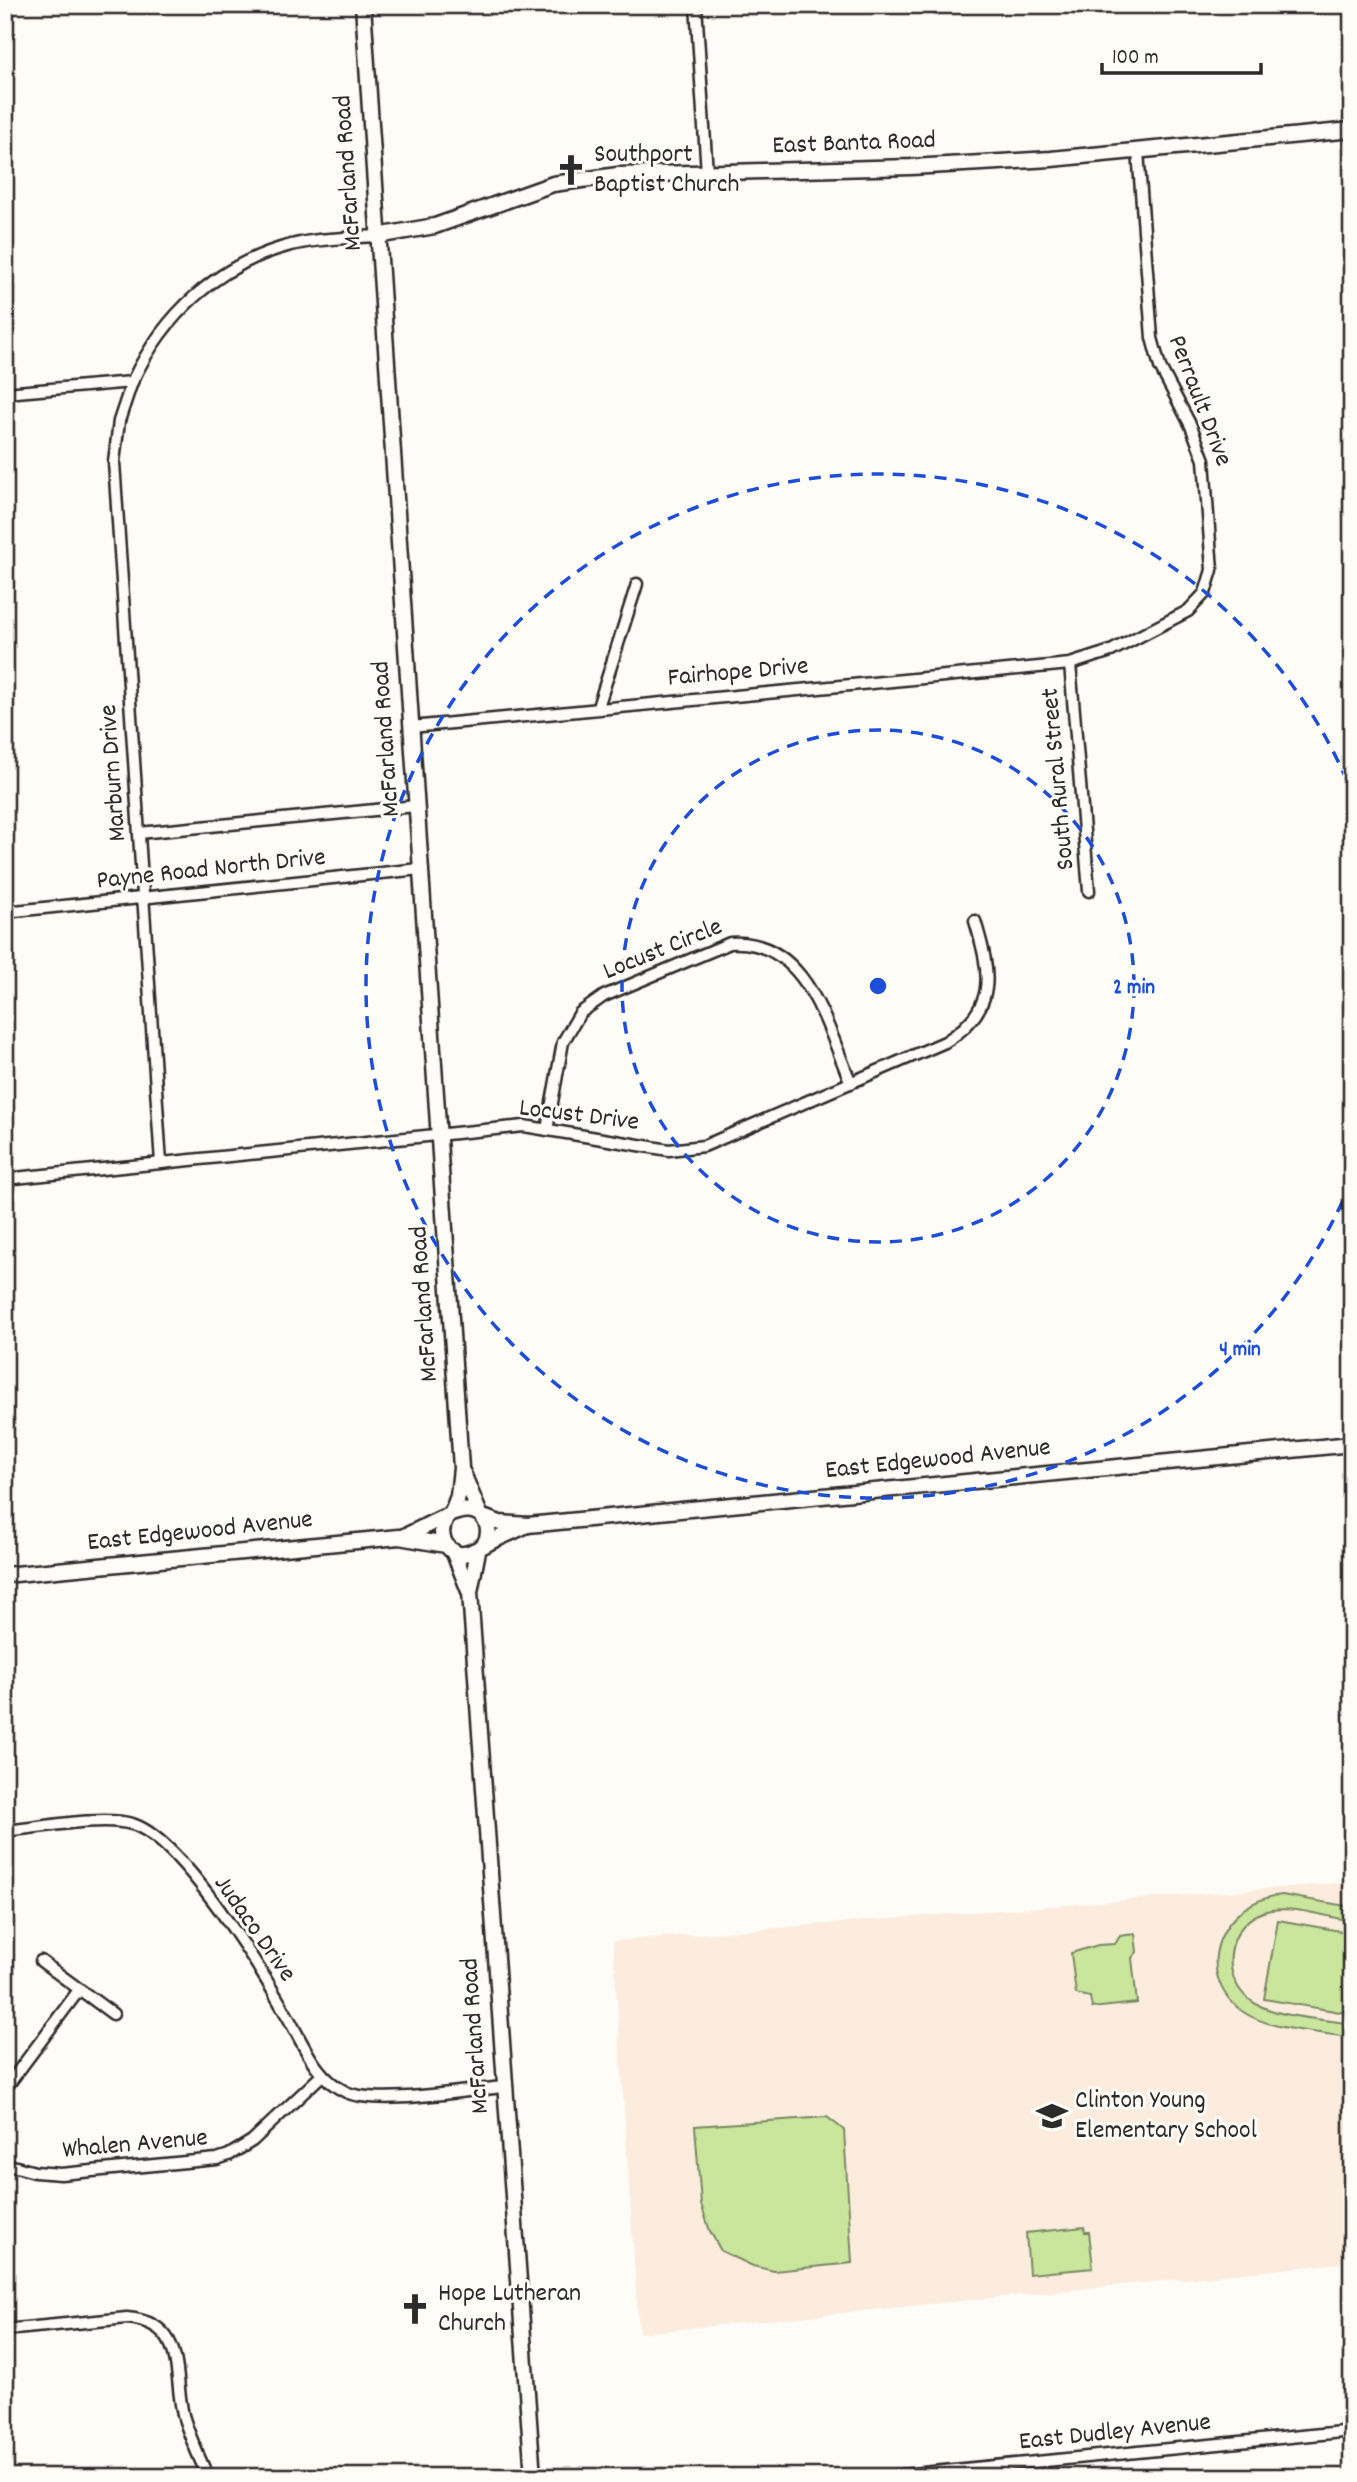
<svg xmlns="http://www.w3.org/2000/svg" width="1357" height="2482" font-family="Dekko,sans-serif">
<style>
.built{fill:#fbecde}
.green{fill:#cae69d;stroke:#7a8864;stroke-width:2}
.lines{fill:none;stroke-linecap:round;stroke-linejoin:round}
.street-casing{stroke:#2b2b2b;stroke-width:15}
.secondary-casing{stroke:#2b2b2b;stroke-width:19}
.street{stroke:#fdfcf7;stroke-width:10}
.secondary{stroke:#fdfcf7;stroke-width:14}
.ring{fill:none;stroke:#1d4ed8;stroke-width:3.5;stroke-dasharray:12 9}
.labels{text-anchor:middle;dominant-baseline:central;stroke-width:6;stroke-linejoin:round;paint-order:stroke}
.street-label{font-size:26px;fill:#2b2b2b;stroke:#fdfcf7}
.poi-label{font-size:26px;fill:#2b2b2b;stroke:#fdfcf7;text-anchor:start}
.centre{fill:#1d4ed8;stroke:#fdfcf7;stroke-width:3.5}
.ring-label{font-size:21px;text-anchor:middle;font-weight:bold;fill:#1d4ed8;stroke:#fdfcf7;stroke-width:6;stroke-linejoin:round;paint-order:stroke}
</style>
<rect width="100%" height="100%" fill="#fdfcf7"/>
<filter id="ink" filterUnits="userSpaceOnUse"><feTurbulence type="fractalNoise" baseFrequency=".0143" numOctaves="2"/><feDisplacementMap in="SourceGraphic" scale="14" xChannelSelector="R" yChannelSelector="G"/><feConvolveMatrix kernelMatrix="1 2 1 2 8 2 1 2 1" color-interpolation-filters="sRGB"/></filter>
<g filter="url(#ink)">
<polygon class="built" points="1352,1882 1352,2262 639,2333 613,1941"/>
<g class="green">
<path d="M1282,1895L1352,1907V1921C1327,1917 1297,1906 1271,1910C1225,1918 1216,1982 1256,2004C1283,2018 1322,2019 1352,2024V2038C1321,2032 1267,2030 1242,2011C1190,1973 1221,1900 1282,1895Z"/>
<polygon points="1278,1920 1352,1933 1352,2014 1264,1999"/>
<polygon points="1135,1934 1137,1952 1132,1958 1137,2003 1092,2008 1090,1997 1076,1994 1071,1953 1098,1945 1115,1944 1120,1936"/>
<polygon points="827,2117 844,2130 852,2263 774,2271 753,2266 721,2251 710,2231 701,2204 695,2126"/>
<polygon points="1084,2227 1085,2232 1089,2232 1093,2268 1029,2274 1026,2233"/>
</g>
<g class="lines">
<defs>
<g id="street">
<polyline points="696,5 707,173"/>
<polyline points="5,6 8,5"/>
<polyline points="132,382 119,421 114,462 161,1163"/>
<path d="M5,393L132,382C164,314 218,264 291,245C319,238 349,238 377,236"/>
<polyline points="1070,664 1089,891"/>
<polyline points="598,707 637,584"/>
<polyline points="411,727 1070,664 1111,651 1188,611 1205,593 1212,570 1204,460 1191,426 1160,367 1152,338 1138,151"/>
<polyline points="139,833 416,806"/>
<polyline points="5,912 420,869"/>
<path d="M547,1130L563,1042L580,1013L604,996L730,943C807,938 826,1026 851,1083"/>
<path d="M5,1179L524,1126L669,1150L704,1146L945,1042C998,1009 991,974 975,921"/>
<path d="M5,1831C38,1828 102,1815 132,1824C181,1838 263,1972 289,2019C304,2046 317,2079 346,2092C377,2106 467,2090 504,2087"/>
<polyline points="41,1961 113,2014"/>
<polyline points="5,2089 79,1990"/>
<polyline points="5,2164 35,2172 61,2174 217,2159 229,2155 252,2141 322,2075"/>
<path d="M5,2330L127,2318C187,2323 173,2374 183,2415C189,2436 199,2457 208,2477"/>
<polyline points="882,2477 1352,2431"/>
</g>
<g id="secondary">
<polyline points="363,5 461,1468 458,1496 452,1512"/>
<polyline points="377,236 435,226 553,184 618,175 911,167 1051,159 1352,130"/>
<polyline points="463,1473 479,1512"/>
<path d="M447,1517C442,1525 440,1534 445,1543C459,1565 476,1549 492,1541C503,1536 515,1531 527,1525"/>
<polyline points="483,1517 500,1523 528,1525 1352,1444"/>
<path d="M404,1536C426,1529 468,1495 484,1519C490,1527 489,1536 484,1545"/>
<polyline points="453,1551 469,1591"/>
<polyline points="478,1551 470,1592 533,2477"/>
<polyline points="5,1575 399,1537 446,1545"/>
</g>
</defs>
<use href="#street" class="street-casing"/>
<use href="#secondary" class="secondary-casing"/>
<use href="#street" class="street"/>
<use href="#secondary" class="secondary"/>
</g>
</g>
<g class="ring">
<circle cx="878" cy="986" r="256"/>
<path d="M1351 1182A512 512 0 1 1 1351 790"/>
</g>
<defs>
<symbol id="church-bare" viewBox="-9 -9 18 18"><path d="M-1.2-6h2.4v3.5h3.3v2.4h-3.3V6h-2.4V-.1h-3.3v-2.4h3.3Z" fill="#2b2b2b" stroke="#fdfcf7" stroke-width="2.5" paint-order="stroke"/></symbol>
<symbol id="school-bare" viewBox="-9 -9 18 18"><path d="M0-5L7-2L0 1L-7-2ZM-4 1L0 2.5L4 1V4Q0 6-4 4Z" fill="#2b2b2b" stroke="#fdfcf7" stroke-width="2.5" paint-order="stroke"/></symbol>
</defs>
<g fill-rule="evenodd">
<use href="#church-bare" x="549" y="148" width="44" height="44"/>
<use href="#school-bare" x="1030" y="2094" width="44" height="44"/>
<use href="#church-bare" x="393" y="2287" width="44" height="44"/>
</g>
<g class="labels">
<g class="street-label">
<text transform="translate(854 144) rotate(-2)">East Banta Road</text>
<text transform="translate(349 173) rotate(-94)">McFarland Road</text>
<text transform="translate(1199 401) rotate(69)">Perrault Drive</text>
<text transform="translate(738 673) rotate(-5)">Fairhope Drive</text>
<text transform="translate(387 739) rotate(-94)">McFarland Road</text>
<text transform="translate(114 773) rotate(-94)">Marburn Drive</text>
<text transform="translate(1059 779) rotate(-95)">South Rural Street</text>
<text transform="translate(211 870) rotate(-6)">Payne Road North Drive</text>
<text transform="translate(663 950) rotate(-22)">Locust Circle</text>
<text transform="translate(579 1116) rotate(7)">Locust Drive</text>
<text transform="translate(425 1304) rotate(-94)">McFarland Road</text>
<text transform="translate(938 1460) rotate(-6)">East Edgewood Avenue</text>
<text transform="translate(200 1532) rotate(-6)">East Edgewood Avenue</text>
<text transform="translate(254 1929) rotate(55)">Judaco Drive</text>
<text transform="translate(476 2036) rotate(-94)">McFarland Road</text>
<text transform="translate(135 2145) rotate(-5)">Whalen Avenue</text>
<text transform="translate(1115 2433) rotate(-6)">East Dudley Avenue</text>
</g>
<g class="poi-label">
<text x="594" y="155">Southport<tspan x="594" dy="30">Baptist Church</tspan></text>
<text x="1075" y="2101">Clinton Young<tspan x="1075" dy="30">Elementary School</tspan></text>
<text x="438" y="2294">Hope Lutheran<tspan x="438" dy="30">Church</tspan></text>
</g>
</g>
<circle cx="878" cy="986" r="10" class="centre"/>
<g class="ring-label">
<text x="1134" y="993">2 min</text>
<text x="1240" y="1355">4 min</text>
</g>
<rect width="1357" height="2482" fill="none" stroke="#fdfcf7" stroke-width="28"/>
<rect x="14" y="14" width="1329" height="2454" fill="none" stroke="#2b2b2b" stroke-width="2.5" filter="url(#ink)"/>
<path d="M1102 63v10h159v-10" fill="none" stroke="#2b2b2b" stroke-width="3.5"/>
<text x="1112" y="63" font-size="21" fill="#2b2b2b" stroke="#fdfcf7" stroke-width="5" paint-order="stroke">100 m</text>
</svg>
